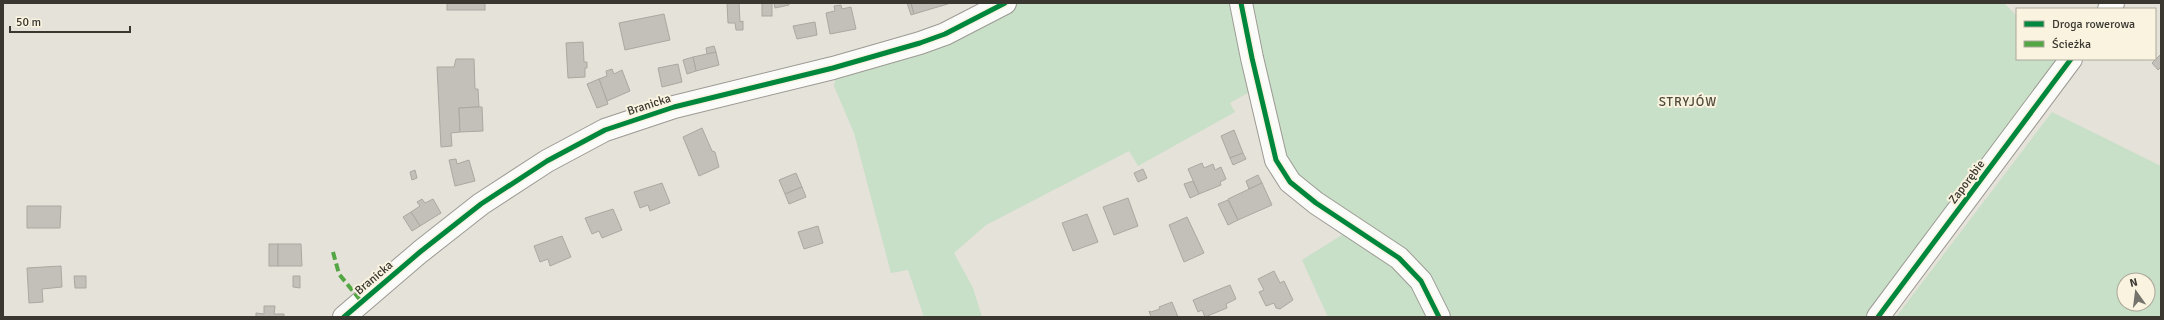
<svg xmlns="http://www.w3.org/2000/svg" width="2164" height="320" font-family="Signika,sans-serif">
<style>
.green{fill:#c8dfc8;fill-rule:evenodd}
.building{fill:#c3c0b9;stroke:#aba8a1}
.lines{fill:none;stroke-linecap:round;stroke-linejoin:round}
.minor-casing{stroke:#9c9a93;stroke-width:24}
.minor{stroke:#fbfbf9;stroke-width:22}
.quiet{stroke:#53a644;stroke-width:4;stroke-dasharray:8 4;stroke-linecap:butt}
.cycleway-casing{stroke:#f9f3e0;stroke-width:8}
.cycleway{stroke:#00873e;stroke-width:5}
.labels{text-anchor:middle;dominant-baseline:central;stroke-width:4;stroke-linejoin:round;paint-order:stroke}
.street-label{font-size:12px;fill:#393730;stroke:#f9f3e0}
.neighbourhood-label{font-size:13px;letter-spacing:1px;fill:#4f4a3a;stroke:#f9f3e0}
</style>
<rect width="100%" height="100%" fill="#e5e2d9"/>
<g class="green">
<polygon points="1015,3 1235,3 1253,90 1230,103 1235,112 1138,166 1129,151 986,225 954,253 973,288 982,317 924,317 908,270 891,273 854,133 834,86 836,75"/>
<polygon points="1248,3 2004,3 2017,16 2017,59 2061,59 1872,317 1445,317 1424,277 1298,181 1280,146"/>
<path d="M2052,112L2161,166V317H1896ZM2124,280H2148V304H2124Z"/>
<polygon points="1345,233 1393,260 1435,317 1328,317 1302,260"/>
</g>
<g class="building">
<rect x="447" y="3" width="38" height="7"/>
<polygon points="727,3 739,3 740,22 743,21 743,30 736,30 735,23 728,23"/>
<rect x="762" y="3" width="10" height="13"/>
<polygon points="774,3 789,3 789,5 775,8"/>
<polygon points="907,3 911,3 914,14 911,15"/>
<polygon points="911,3 951,3 914,14"/>
<polygon points="841,5 842,9 851,7 856,29 830,34 826,13 835,11 834,6"/>
<polygon points="664,14 670,40 625,50 619,23"/>
<polygon points="815,22 817,35 797,39 793,26"/>
<polygon points="583,42 584,62 587,62 587,68 585,68 585,77 568,78 566,43"/>
<polygon points="714,46 716,52 707,54 706,48"/>
<polygon points="716,52 719,65 696,71 693,57"/>
<polygon points="2161,54 2161,67 2158,70 2152,63"/>
<polygon points="693,57 696,71 687,74 683,60"/>
<polygon points="456,59 474,59 475,89 478,89 479,107 459,108 460,132 451,133 452,146 441,147 437,67 454,67"/>
<polygon points="678,64 682,82 662,87 658,68"/>
<polygon points="612,69 614,74 622,70 630,91 607,101 599,79 607,76 606,71"/>
<polygon points="599,79 608,104 597,108 587,84"/>
<polygon points="479,107 482,107 483,131 460,132 459,108"/>
<polygon points="702,128 712,151 715,152 719,167 699,176 683,137"/>
<polygon points="1234,130 1243,153 1230,158 1221,136"/>
<polygon points="1243,153 1246,159 1233,165 1230,158"/>
<polygon points="456,159 457,164 469,160 475,181 455,186 449,160"/>
<polygon points="1202,163 1204,168 1213,164 1215,170 1221,167 1226,179 1220,182 1221,185 1199,194 1188,169"/>
<polygon points="1143,169 1147,178 1138,182 1134,173"/>
<polygon points="415,170 417,178 412,180 410,172"/>
<polygon points="796,173 802,187 785,194 779,180"/>
<polygon points="1258,175 1262,183 1249,189 1246,181"/>
<polygon points="1193,181 1199,194 1190,198 1184,184"/>
<polygon points="662,183 670,203 650,211 648,205 640,208 634,192"/>
<polygon points="1262,183 1272,205 1238,220 1228,199"/>
<polygon points="802,187 806,197 789,204 785,194"/>
<polygon points="1128,198 1138,226 1114,235 1103,207"/>
<polygon points="422,199 425,203 433,199 441,213 420,226 411,212 420,206 417,202"/>
<polygon points="1228,200 1238,220 1228,225 1218,204"/>
<polygon points="27,206 61,206 60,228 27,228"/>
<polygon points="613,209 622,230 602,238 599,231 592,234 585,218"/>
<polygon points="411,212 420,226 412,231 403,217"/>
<polygon points="1087,214 1098,242 1073,251 1062,223"/>
<polygon points="1187,217 1204,253 1184,262 1169,225"/>
<polygon points="818,226 823,243 804,249 798,232"/>
<polygon points="562,236 571,257 550,266 548,259 540,262 534,246"/>
<rect x="269" y="244" width="9" height="22"/>
<polygon points="278,244 301,244 302,266 278,266"/>
<polygon points="61,266 62,287 42,289 43,302 29,303 27,268"/>
<polygon points="1274,271 1280,283 1284,281 1293,300 1280,309 1276,308 1274,303 1266,306 1259,292 1264,290 1258,279"/>
<polygon points="74,276 86,276 86,288 75,288"/>
<polygon points="293,276 300,276 300,288 293,287"/>
<polygon points="1230,285 1236,299 1226,304 1227,308 1205,317 1202,310 1198,312 1193,300"/>
<polygon points="1172,302 1178,317 1151,317 1149,311 1151,312 1160,309 1159,307"/>
<polygon points="264,306 275,306 274,314 284,314 284,317 256,317 256,313 264,314"/>
</g>
<g class="lines">
<defs>
<g id="minor">
<polyline points="1241,3 1252,58 1276,160 1290,182 1316,203 1399,258 1421,281 1439,317"/>
<polyline points="2109,9 2113,3"/>
<polyline points="344,317 420,252 481,204 547,161 605,130 674,107 833,68 920,43 945,34 1005,3"/>
<polyline points="1878,317 2071,59"/>
</g>
</defs>
<use href="#minor" class="minor-casing"/>
<use href="#minor" class="minor"/>
<polyline class="quiet" points="333,252 339,274 361,301"/>
<defs>
<g id="cycleway">
<polyline points="1241,3 1252,58 1276,160 1290,182 1316,203 1399,258 1421,281 1439,317"/>
<polyline points="344,317 420,252 481,204 547,161 605,130 674,107 833,68 920,43 945,34 1005,3"/>
<polyline points="1878,317 2071,59"/>
</g>
</defs>
<use href="#cycleway" class="cycleway-casing"/>
<use href="#cycleway" class="cycleway"/>
</g>
<g class="labels">
<g class="street-label">
<text transform="translate(649 105) rotate(-18)">Branicka</text>
<text transform="translate(1967 182) rotate(-53)">Zaporębie</text>
<text transform="translate(374 278) rotate(-40)">Branicka</text>
</g>
<g class="neighbourhood-label">
<text x="1688" y="102">STRYJÓW</text>
</g>
</g>
<rect width="2164" height="320" fill="none" stroke="#393730" stroke-width="8"/>
<rect x="2016" y="8" width="140" height="52" fill="#f9f3e0" stroke="#aca89a"/>
<rect x="2024" y="21" width="20" height="6" fill="#00873e" stroke="#aca89a"/>
<text x="2052" y="28" font-size="12" fill="#393730">Droga rowerowa</text>
<rect x="2024" y="41" width="20" height="6" fill="#53a644" stroke="#aca89a"/>
<text x="2052" y="48" font-size="12" fill="#393730">Ścieżka</text>
<g transform="translate(2136 292) rotate(346)"><circle r="19" fill="#f9f3e0" stroke="#aca89a"/>
<path d="M0-3L7 15L0 10L-7 15Z" fill="#75736b"/>
<text y="-6" font-size="11" font-weight="bold" text-anchor="middle" fill="#393730">N</text>
</g>
<path d="M10 26v6h120v-6" fill="none" stroke="#393730" stroke-width="2"/>
<text x="16" y="26" font-size="12" fill="#393730" stroke="#f9f3e0" stroke-width="3" paint-order="stroke">50 m</text>
</svg>
